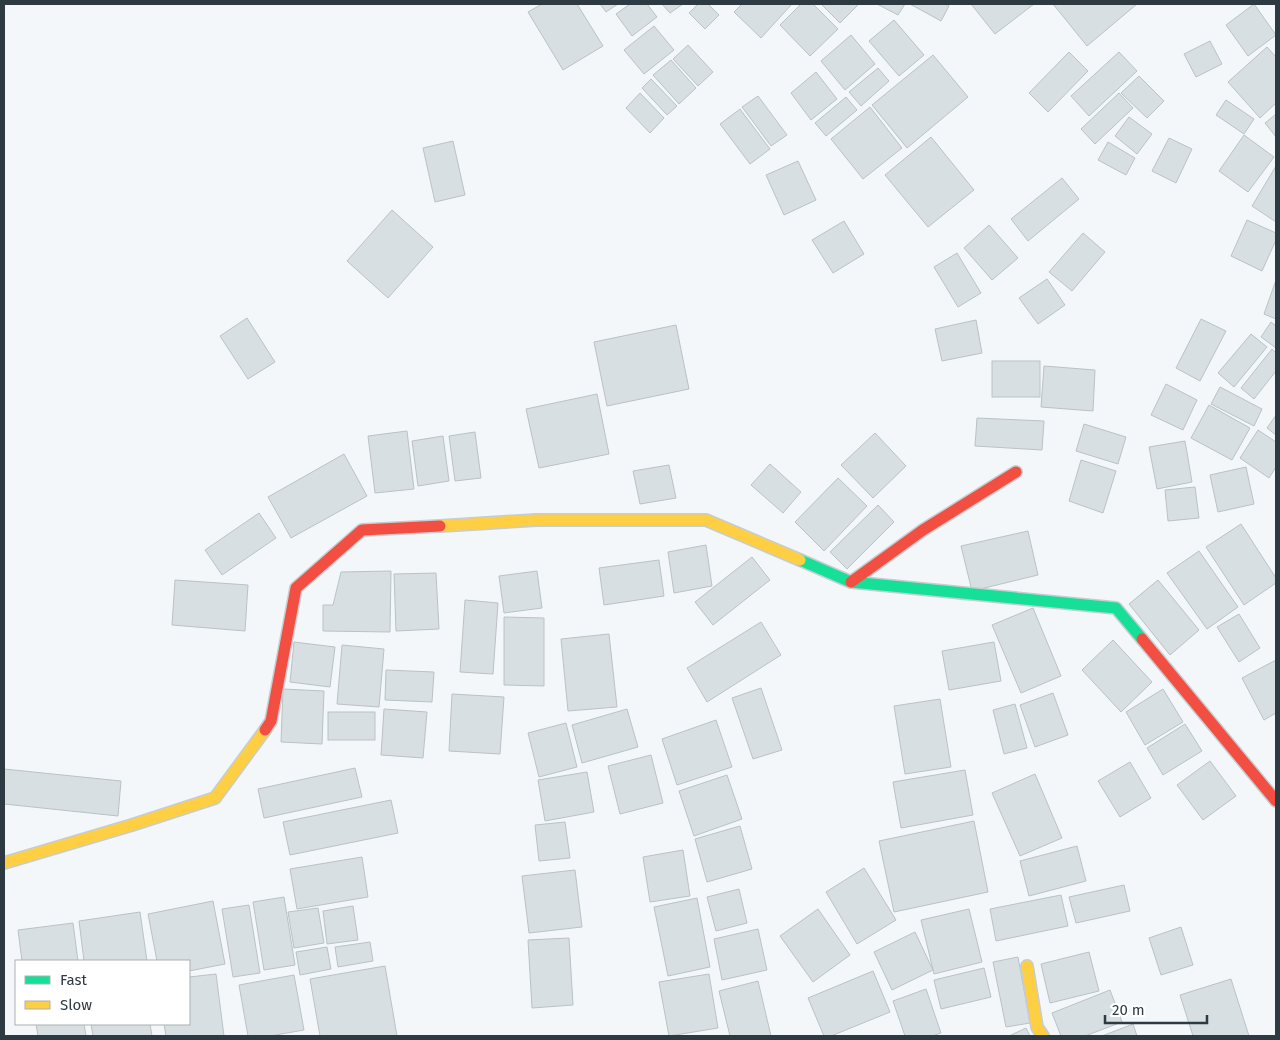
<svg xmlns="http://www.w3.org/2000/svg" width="1280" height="1040" font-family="'Fira Sans',sans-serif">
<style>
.building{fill:#d7dfe3;stroke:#bac2c6}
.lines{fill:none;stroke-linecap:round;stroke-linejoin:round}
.fast-casing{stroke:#c5cdd1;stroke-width:14}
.slow-casing{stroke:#c5cdd1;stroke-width:14}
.jam-casing{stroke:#c5cdd1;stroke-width:14}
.fast{stroke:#16e098;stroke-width:11}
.slow{stroke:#ffcf43;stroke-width:11}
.jam{stroke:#f24e42;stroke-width:11}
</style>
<rect width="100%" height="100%" fill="#f3f7f9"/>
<g class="building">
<polygon points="542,4 577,4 603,46 563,70 528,12"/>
<polygon points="600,4 618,4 606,12"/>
<polygon points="630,4 647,4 657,17 632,36 616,14"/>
<polygon points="662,4 683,4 670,13"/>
<polygon points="698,4 708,4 719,15 705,29 689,13"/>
<polygon points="742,4 792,4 761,38 734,12"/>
<polygon points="801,4 813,4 838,29 810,56 780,25"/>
<polygon points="821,4 857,4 858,5 840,23"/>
<polygon points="877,4 905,4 898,15"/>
<polygon points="910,4 945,4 949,6 941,21"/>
<polygon points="971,4 1034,4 995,34"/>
<polygon points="1053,4 1137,4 1087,46"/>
<polygon points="1254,4 1276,35 1248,56 1226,25"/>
<polygon points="894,20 924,55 899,76 869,41"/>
<polygon points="654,26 674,50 644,74 624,50"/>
<polygon points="851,35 875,64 845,90 821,61"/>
<polygon points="1210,41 1222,64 1196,77 1184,54"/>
<polygon points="688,45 713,72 698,86 673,59"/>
<polygon points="1267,47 1276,57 1276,103 1260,118 1228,82"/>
<polygon points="1069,52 1088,71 1048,112 1029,93"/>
<polygon points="1119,52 1137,71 1089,116 1071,96"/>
<polygon points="933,55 968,97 907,148 872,105"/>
<polygon points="671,60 696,88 679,104 653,75"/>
<polygon points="878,68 889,81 861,106 849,92"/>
<polygon points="816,72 837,99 811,120 791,93"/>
<polygon points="1139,76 1164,101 1147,118 1121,93"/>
<polygon points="651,79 677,106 667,115 642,88"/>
<polygon points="640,93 664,118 650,133 626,108"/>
<polygon points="1119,93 1133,108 1095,144 1081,129"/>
<polygon points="758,96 787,135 771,146 742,107"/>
<polygon points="846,97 857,110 826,136 815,123"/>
<polygon points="1226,100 1254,119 1244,134 1216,115"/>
<polygon points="870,107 902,148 863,179 831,139"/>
<polygon points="740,109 770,149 750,164 720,124"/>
<polygon points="1276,114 1276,137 1265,123"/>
<polygon points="1129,117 1152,134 1137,154 1115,136"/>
<polygon points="1244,135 1274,157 1248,192 1219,171"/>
<polygon points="931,137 974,190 928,227 885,175"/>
<polygon points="1169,138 1192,149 1176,183 1152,171"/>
<polygon points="453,141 465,195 435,202 423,148"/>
<polygon points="1108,142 1135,158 1126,175 1098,160"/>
<polygon points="798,161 816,200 784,215 766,175"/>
<polygon points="1276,166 1276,222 1252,206"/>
<polygon points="1062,178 1079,199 1028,241 1011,219"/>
<polygon points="392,210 433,247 388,298 347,261"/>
<polygon points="1247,220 1276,233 1276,240 1262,271 1231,256"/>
<polygon points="844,221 864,254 833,273 812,240"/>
<polygon points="989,225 1018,258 992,280 964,248"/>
<polygon points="1083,233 1105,252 1072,291 1049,272"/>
<polygon points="957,253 981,293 958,307 934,267"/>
<polygon points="1047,279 1065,305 1038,324 1019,298"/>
<polygon points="1276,280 1276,319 1264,314"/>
<polygon points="247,318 275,362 248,379 220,336"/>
<polygon points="1201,319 1226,331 1200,381 1176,368"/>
<polygon points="976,320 982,353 942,361 935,329"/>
<polygon points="1271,322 1276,326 1276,348 1261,337"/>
<polygon points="676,325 689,389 607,406 594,342"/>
<polygon points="1251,334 1267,347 1234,387 1218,373"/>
<polygon points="1272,349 1276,353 1276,371 1254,399 1241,388"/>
<rect x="992" y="361" width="48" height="36"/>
<polygon points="1044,366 1095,370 1093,411 1041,407"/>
<polygon points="1166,384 1197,400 1183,430 1151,415"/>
<polygon points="1220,387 1262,409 1254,426 1211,404"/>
<polygon points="597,394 609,454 539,468 526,409"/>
<polygon points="1209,405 1250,428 1232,460 1191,438"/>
<polygon points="1276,415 1276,435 1267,428"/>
<polygon points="977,418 1044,421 1042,450 975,446"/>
<polygon points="1084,424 1126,437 1118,464 1076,451"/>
<polygon points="1258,430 1276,442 1276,467 1269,478 1240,458"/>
<polygon points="407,431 414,489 375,493 368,436"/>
<polygon points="475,432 481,478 455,481 449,436"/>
<polygon points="875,433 906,466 873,498 841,465"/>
<polygon points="443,436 449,481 418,486 412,441"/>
<polygon points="1185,441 1192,482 1157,489 1149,447"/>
<polygon points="344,454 367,496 291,538 268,497"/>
<polygon points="1081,460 1116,471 1103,513 1069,501"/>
<polygon points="770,464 801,492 783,513 751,485"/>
<polygon points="669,465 676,498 640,504 633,471"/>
<polygon points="1246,467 1254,504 1218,512 1210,475"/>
<polygon points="838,478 867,506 824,551 795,522"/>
<polygon points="1195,487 1199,518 1168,521 1165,490"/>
<polygon points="878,505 894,522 847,569 830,552"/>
<polygon points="259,513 276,538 222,575 205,550"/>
<polygon points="1241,524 1276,578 1276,583 1244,605 1206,547"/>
<polygon points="1028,531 1038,575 972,591 961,546"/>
<polygon points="706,545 712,586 674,593 668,552"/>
<polygon points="1199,551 1238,607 1207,629 1167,573"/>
<polygon points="752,557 770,580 713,625 695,602"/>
<polygon points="659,560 664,596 604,605 599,568"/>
<polygon points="391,571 390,632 323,631 323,605 333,605 341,572"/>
<polygon points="537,571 542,608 504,613 499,576"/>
<polygon points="436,573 439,629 396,631 394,574"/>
<polygon points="175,580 248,585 245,631 172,625"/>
<polygon points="1158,580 1199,630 1170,655 1129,604"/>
<polygon points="465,600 498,603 493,674 460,672"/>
<polygon points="1033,608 1061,676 1021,693 992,625"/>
<polygon points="1239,614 1260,648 1239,662 1217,627"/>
<polygon points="504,617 544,618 544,686 504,685"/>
<polygon points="761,622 781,655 707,702 687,668"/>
<polygon points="609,634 617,707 568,711 561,639"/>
<polygon points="1113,640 1152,682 1121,712 1082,670"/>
<polygon points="294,642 335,647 330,687 290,682"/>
<polygon points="994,642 1001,681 949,690 942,651"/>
<polygon points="342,645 384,649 379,707 337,704"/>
<polygon points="1276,660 1276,713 1264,720 1242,678"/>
<polygon points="386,670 434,672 432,702 385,700"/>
<polygon points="761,688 782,750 753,759 732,698"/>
<polygon points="283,689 324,691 322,744 281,742"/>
<polygon points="1163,689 1183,722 1145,745 1126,712"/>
<polygon points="1053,693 1068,735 1035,747 1020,705"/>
<polygon points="452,694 504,697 500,754 449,751"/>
<polygon points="940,699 951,767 905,774 894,706"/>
<polygon points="1015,704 1027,748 1004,754 993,710"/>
<polygon points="384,709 427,712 423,758 381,755"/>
<polygon points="627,709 638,747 582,763 572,725"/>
<rect x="328" y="712" width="47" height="28"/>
<polygon points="716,720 732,767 677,785 662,739"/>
<polygon points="566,723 577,767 539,777 528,733"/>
<polygon points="1185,724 1202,751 1163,775 1147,748"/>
<polygon points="651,755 663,803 620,814 608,766"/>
<polygon points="1210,761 1236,796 1203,820 1177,785"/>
<polygon points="1130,762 1151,798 1120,817 1098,781"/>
<polygon points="355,768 362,797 264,818 258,789"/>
<polygon points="4,769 121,781 118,816 4,804"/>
<polygon points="965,770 973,815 901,828 893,782"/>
<polygon points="587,772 594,812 545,821 538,780"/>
<polygon points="1035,774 1062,838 1020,856 992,793"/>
<polygon points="727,775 742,819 694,836 679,791"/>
<polygon points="391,800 398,833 290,855 283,822"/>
<polygon points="974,821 988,892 894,912 879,841"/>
<polygon points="565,822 570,858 539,861 535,825"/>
<polygon points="740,826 752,869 707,882 695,839"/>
<polygon points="1077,846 1086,881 1029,896 1020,861"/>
<polygon points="683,850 690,896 650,902 643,857"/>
<polygon points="362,857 368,897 297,909 290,869"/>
<polygon points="864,868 896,920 857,944 826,892"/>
<polygon points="575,870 582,927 529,933 522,876"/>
<polygon points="1124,885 1130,911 1076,923 1069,897"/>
<polygon points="739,889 747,923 716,931 707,897"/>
<polygon points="1061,895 1068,926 996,941 990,909"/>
<polygon points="284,897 295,965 264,970 253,902"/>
<polygon points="697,898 710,967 668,976 654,907"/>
<polygon points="213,901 225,964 189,971 189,961 157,961 148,914"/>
<polygon points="249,905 260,973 233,977 222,909"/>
<polygon points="353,906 358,940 327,944 323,911"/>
<polygon points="318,908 324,943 294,948 288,912"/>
<polygon points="818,909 850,955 813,982 780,936"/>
<polygon points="969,909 982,962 934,974 921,920"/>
<polygon points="140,912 147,961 84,961 79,921"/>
<polygon points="73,923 78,961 22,961 18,930"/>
<polygon points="1181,927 1193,965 1161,975 1149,938"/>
<polygon points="758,929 767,970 722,980 714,939"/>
<polygon points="915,932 933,970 892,990 874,952"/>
<polygon points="569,938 573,1005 532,1008 528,940"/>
<polygon points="370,942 373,961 338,967 335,947"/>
<polygon points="327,947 331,969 300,975 296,952"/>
<polygon points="1089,952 1099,991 1050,1003 1041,964"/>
<polygon points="1018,957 1030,1023 1006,1027 993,962"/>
<polygon points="385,966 397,1036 320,1036 310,979"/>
<polygon points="984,968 991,997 941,1009 934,980"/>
<polygon points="873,971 890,1012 831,1036 824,1036 808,998"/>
<polygon points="216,974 224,1036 166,1036 164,1024 189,1024 189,977"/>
<polygon points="709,974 718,1028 669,1036 659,982"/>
<polygon points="294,975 304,1030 270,1036 248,1036 239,985"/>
<polygon points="1231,979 1249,1036 1193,1036 1180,995"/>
<polygon points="758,981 771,1036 730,1036 719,991"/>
<polygon points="926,989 941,1033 932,1036 905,1036 893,1001"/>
<polygon points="1110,990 1122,1022 1085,1036 1061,1036 1052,1013"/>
<polygon points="36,1024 84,1024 86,1036 38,1036"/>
<polygon points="91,1024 150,1024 152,1036 93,1036"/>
<polygon points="1133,1024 1137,1036 1102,1036"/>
<polygon points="1026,1028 1030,1036 1009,1036"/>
</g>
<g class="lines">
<defs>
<polyline id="fast" points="800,560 851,582 1116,608 1142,639"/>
<g id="slow">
<polyline points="440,526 536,520 706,520 800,560"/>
<polyline points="4,863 132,825 215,798 265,730"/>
<polyline points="1027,966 1037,1027 1043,1036"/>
</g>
<g id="jam">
<polyline points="851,582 923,530 1016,472"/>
<polyline points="1142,639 1276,801"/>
<polyline points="265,730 271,721 296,588 362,530 440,526"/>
</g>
</defs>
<use href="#fast" class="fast-casing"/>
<use href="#slow" class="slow-casing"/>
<use href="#jam" class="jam-casing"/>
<use href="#fast" class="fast"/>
<use href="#slow" class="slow"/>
<use href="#jam" class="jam"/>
</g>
<rect width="1280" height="1040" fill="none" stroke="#2d3a41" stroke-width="10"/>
<rect x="15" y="960" width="175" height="65" fill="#ffffff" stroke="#abb0b3"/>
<rect x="25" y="976" width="25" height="8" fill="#16e098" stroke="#abb0b3"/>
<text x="60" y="985" font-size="15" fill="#2d3a41">Fast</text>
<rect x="25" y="1001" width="25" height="8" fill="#ffcf43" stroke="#abb0b3"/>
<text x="60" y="1010" font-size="15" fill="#2d3a41">Slow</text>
<path d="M1105 1015v8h102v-8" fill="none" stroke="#2d3a41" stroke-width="2.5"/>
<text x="1112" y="1015" font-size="15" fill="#2d3a41" stroke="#ffffff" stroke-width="4" paint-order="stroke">20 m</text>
</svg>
